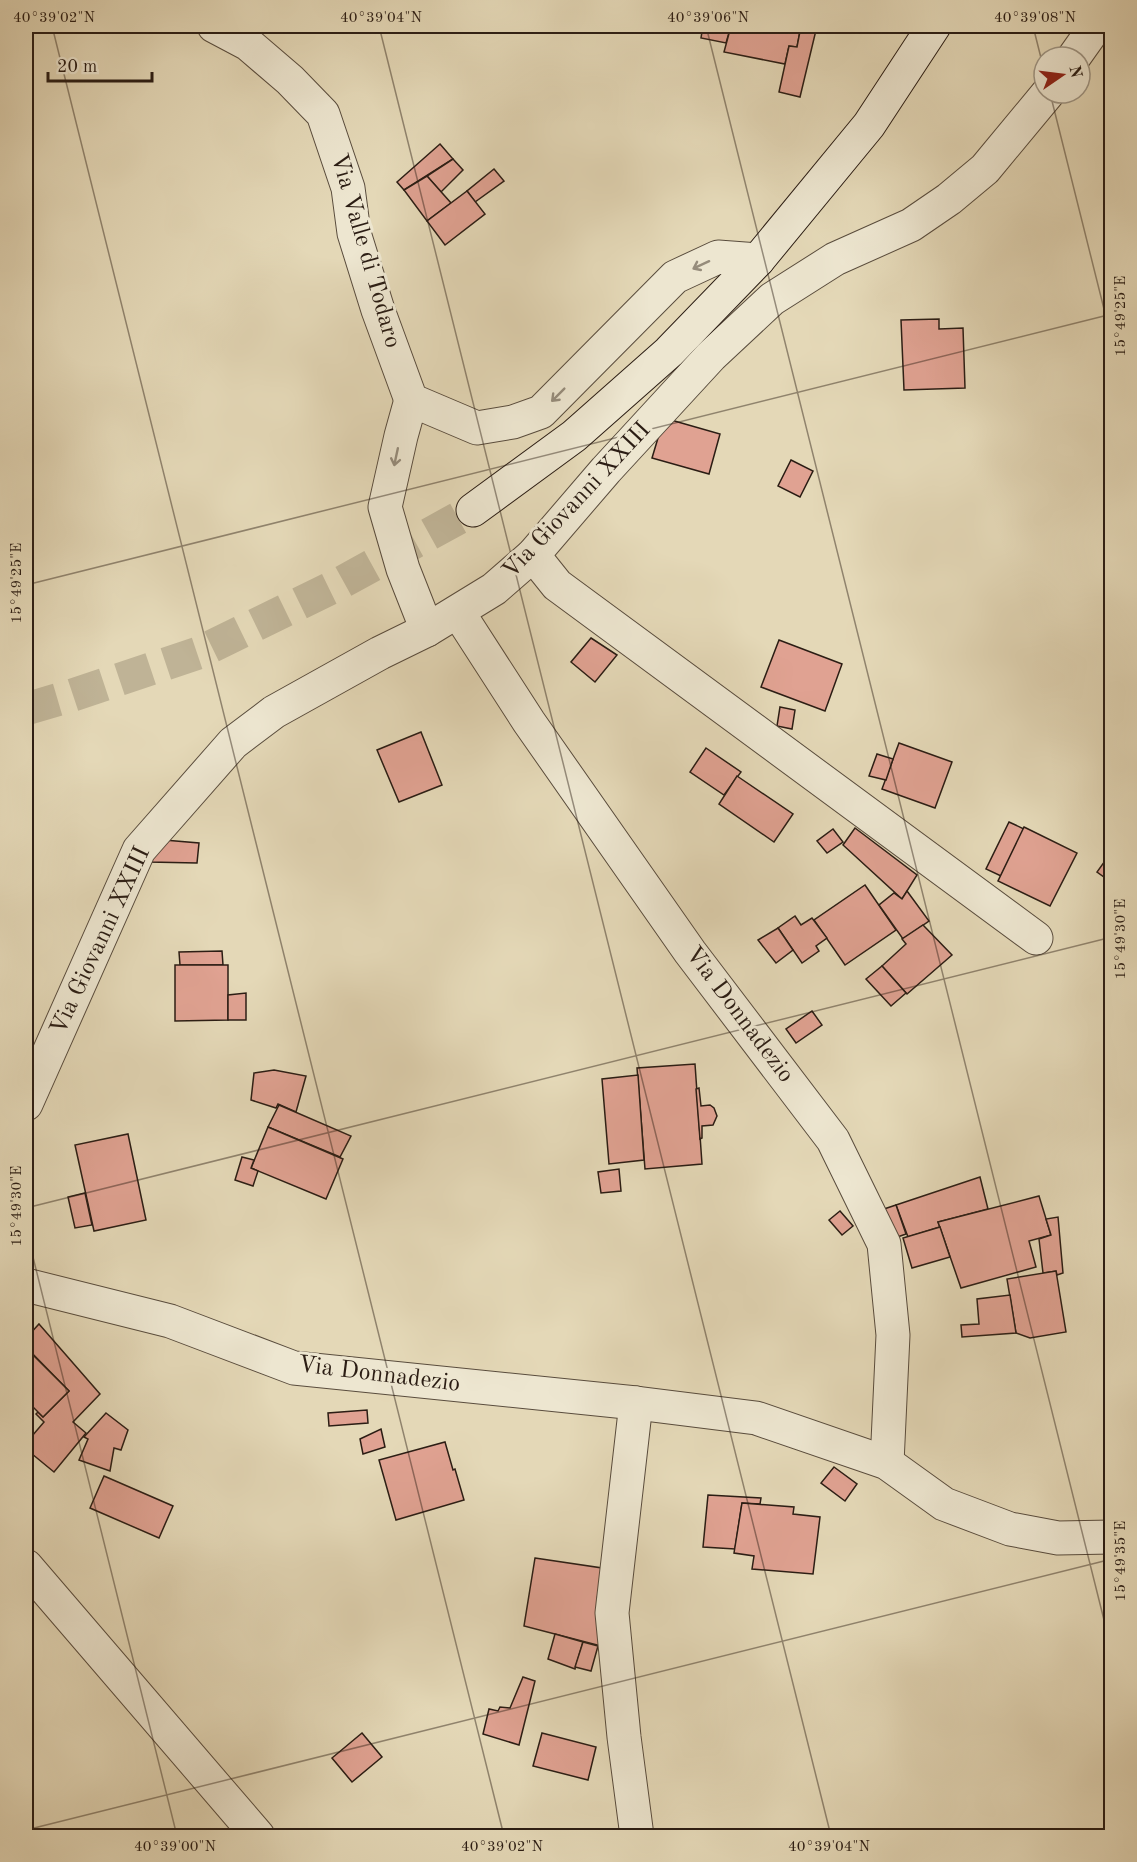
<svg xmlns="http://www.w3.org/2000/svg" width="1137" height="1862" font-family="'Old Standard TT',serif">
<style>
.building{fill:#e0a292;stroke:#2b1d14;stroke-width:1.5}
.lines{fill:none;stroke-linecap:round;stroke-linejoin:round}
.secondary-tunnel{stroke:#bfb396;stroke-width:33;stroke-dasharray:33 16;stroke-linecap:butt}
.street-casing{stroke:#594c3d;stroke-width:35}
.secondary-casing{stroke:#2b1d14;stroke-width:35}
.street{stroke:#ede6d0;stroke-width:33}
.secondary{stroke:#ede6d0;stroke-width:33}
.oneway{stroke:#968c7b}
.ticks{fill:none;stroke:#2b1d14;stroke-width:1.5;stroke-opacity:0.45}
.labels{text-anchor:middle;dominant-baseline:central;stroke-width:6;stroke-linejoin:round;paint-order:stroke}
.street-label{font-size:24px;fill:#2b1d14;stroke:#ede6d0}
.neatline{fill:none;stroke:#2b1d14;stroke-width:2}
.ticks-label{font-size:15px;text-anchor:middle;fill:#2b1d14}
</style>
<rect width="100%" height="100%" fill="#e4d8b7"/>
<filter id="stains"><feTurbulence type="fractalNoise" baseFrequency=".00333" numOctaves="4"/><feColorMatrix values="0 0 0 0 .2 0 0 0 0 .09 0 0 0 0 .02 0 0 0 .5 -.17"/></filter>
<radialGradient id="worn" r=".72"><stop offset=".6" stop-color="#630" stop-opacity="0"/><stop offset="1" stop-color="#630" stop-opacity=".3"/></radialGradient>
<g class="building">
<polygon points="703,26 731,26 726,43 701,38"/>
<polygon points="731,26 801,26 797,47 789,46 785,64 724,52"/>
<polygon points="801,26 817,26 800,97 779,92 789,46 797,47"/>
<polygon points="440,144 453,159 404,190 397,182"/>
<polygon points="453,159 463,170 441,192 427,176"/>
<polygon points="494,169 504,181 475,202 467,191"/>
<polygon points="427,176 451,203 427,221 404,190"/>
<polygon points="467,191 485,214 445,245 427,221"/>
<polygon points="939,319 939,329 963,328 965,388 904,390 901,320"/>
<polygon points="664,418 720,434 709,474 652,458"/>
<polygon points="791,460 813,471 800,497 778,486"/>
<polygon points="591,638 617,655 595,682 571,662"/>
<polygon points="779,640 842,664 825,711 761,687"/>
<polygon points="780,707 795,710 792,729 777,726"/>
<polygon points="421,732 442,785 399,802 377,750"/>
<polygon points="899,743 952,762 935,808 882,789"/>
<polygon points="706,748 741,772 724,795 690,772"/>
<polygon points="877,754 893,759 886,780 869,776"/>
<polygon points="737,776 793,814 774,842 719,804"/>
<polygon points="1009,822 1024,829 1001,876 986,869"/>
<polygon points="1024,827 1077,853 1050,906 998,881"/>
<polygon points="855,828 917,875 902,899 843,845"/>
<polygon points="833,829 843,842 827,853 817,841"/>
<polygon points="164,840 199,843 197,863 149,862"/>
<polygon points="1112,851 1112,882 1111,882 1097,872"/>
<polygon points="865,885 896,930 845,965 814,920"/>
<polygon points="907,891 929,921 903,939 879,905 894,893 902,899"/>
<polygon points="795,916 801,925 812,918 827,938 816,946 819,951 802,963 778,928"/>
<polygon points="923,925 952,955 907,994 882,966 906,944 902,939"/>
<polygon points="778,928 793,950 776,963 758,940"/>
<polygon points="222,951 223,965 180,965 179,952"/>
<polygon points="175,965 228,965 228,1020 175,1021"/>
<polygon points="882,966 906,993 891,1006 866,979"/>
<polygon points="246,993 246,1020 228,1020 228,995"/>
<polygon points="812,1011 822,1025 796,1043 786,1029"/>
<polygon points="695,1064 702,1164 645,1169 637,1068"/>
<polygon points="274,1070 306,1076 296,1112 278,1104 276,1108 251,1100 254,1073"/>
<polygon points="638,1075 644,1160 609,1164 602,1079"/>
<polygon points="699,1088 701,1106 710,1105 714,1108 717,1116 713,1125 702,1126 702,1138 700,1139 696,1089"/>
<polygon points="279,1105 351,1136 340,1157 268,1127"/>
<polygon points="268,1127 343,1159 326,1199 251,1168"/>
<polygon points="128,1134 146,1220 94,1231 75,1145"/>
<polygon points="242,1157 254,1160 251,1168 258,1171 253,1186 235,1180"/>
<polygon points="619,1169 621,1191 601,1193 598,1172"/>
<polygon points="980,1177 988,1209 938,1222 940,1227 908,1237 896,1205"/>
<polygon points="85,1193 92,1225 75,1228 68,1197"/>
<polygon points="1039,1196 1051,1235 1029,1241 1036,1267 961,1288 938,1222"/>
<polygon points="896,1205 906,1234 886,1241 875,1212"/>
<polygon points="840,1211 853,1226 842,1235 829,1220"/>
<polygon points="1058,1217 1063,1273 1057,1275 1056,1271 1043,1273 1039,1239 1051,1235 1046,1219"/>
<polygon points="940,1227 950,1257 912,1268 903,1238"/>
<polygon points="1056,1271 1066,1332 1030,1338 1016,1333 1007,1279"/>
<polygon points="1010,1295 1016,1333 962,1337 961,1325 979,1324 977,1299"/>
<polygon points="39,1324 100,1394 73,1422 86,1433 54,1472 26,1449 26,1443 44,1422 36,1414 38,1412 43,1417 69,1391 26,1347 31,1340 28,1336"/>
<polygon points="26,1334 31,1340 26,1346"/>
<polygon points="29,1351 69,1391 43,1417 26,1400 26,1354"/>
<polygon points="367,1410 368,1423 329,1426 328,1413"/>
<polygon points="106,1413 128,1430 121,1450 114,1448 110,1471 79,1460 88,1439 84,1437"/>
<polygon points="381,1429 385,1447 363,1454 360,1439"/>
<polygon points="445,1442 453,1470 455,1469 464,1500 396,1520 379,1460"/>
<polygon points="834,1467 857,1484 845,1501 821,1483"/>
<polygon points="104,1476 173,1506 159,1538 90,1508"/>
<polygon points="708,1495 761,1498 760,1504 742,1503 735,1549 703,1547"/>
<polygon points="742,1503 794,1507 793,1514 820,1517 813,1574 752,1569 754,1556 734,1553"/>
<polygon points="535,1558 602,1568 597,1600 604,1601 601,1646 524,1626"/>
<polygon points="555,1634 583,1642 575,1669 548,1659"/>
<polygon points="583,1642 598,1646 591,1671 575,1667"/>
<polygon points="523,1677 535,1681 519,1745 483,1734 489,1709 498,1711 500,1707 510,1708"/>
<polygon points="362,1733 382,1757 352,1782 332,1758"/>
<polygon points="542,1733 596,1747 588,1780 533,1766"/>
</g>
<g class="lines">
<polyline class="secondary-tunnel" points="26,709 70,696 198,653 335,586 473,510"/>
<defs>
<g id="street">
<polyline points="214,26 248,44 290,80 323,114 348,188 354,233 378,310 411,400 477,428 513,422 541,412 675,277 718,257 758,260"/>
<polyline points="1074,57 1096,26"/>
<polyline points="411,400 401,436 385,507 403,569 427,630"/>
<polyline points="533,555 557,585 1036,938"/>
<polyline points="458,612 529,722 690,952 833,1140 884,1244 893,1335 887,1463"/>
<polyline points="26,1104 139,850 233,743 274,712 380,653 427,630 494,589 533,555 606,470 711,356 772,299 835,259 911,225 949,199 985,169 1048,93"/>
<polyline points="26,1285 170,1321 294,1368 636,1403 756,1418 887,1463 944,1504 1010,1529 1058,1538 1112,1537"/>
<polyline points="636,1403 612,1613 624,1737 637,1836"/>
<polyline points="26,1566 258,1836"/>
</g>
<polyline id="secondary" points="473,510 574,436 669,352 758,260 869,125 934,26"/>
</defs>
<use href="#street" class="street-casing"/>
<use href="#secondary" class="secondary-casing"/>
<use href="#street" class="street"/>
<use href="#secondary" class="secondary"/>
</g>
<defs><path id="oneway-shaft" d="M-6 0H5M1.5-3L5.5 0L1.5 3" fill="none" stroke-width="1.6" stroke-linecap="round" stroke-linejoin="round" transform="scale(1.5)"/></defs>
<g class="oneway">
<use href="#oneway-shaft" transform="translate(701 265) rotate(155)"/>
<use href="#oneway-shaft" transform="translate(558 395) rotate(135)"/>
<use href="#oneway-shaft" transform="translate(396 457) rotate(102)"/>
</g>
<path class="ticks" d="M52,26L504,1836M379,26L831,1836M706,26L1112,1652M1033,26L1044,70M1050,93L1112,341M26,585L1112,314M26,1208L1112,937M26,1229L177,1836M26,1830L1112,1559"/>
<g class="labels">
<g class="street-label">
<text transform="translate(365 251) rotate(74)">Via Valle di Todaro</text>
<text transform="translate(577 501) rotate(-47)">Via Giovanni XXIII</text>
<text transform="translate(101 941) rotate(-65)">Via Giovanni XXIII</text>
<text transform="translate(739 1015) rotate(53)">Via Donnadezio</text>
<text transform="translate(379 1375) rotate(7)">Via Donnadezio</text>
</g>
</g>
<rect width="1137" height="1862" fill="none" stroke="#e4d8b7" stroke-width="66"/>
<g transform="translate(1062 75) rotate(76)"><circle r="28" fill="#ede6d0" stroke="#9f9685" stroke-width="1.5"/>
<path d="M0-4.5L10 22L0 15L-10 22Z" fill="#8f2418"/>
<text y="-9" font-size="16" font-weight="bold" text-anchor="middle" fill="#2b1d14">N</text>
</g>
<path d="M48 72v9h104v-9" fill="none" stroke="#2b1d14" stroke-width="3"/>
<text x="57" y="72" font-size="18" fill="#2b1d14" stroke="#ede6d0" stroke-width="4.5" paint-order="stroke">20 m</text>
<rect x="33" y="33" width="1071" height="1796" class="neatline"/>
<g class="ticks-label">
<text x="54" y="22">40°39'02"N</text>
<text x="381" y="22">40°39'04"N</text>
<text x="708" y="22">40°39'06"N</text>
<text x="1035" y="22">40°39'08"N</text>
<text transform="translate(1120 316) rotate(-90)" y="5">15°49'25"E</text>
<text transform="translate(16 583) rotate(-90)" y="5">15°49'25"E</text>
<text transform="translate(1120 939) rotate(-90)" y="5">15°49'30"E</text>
<text transform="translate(16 1206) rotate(-90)" y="5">15°49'30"E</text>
<text transform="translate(1120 1561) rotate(-90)" y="5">15°49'35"E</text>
<text x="175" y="1851">40°39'00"N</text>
<text x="502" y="1851">40°39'02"N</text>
<text x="829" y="1851">40°39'04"N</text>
</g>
<rect width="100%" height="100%" filter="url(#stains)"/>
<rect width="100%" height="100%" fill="url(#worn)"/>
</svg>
